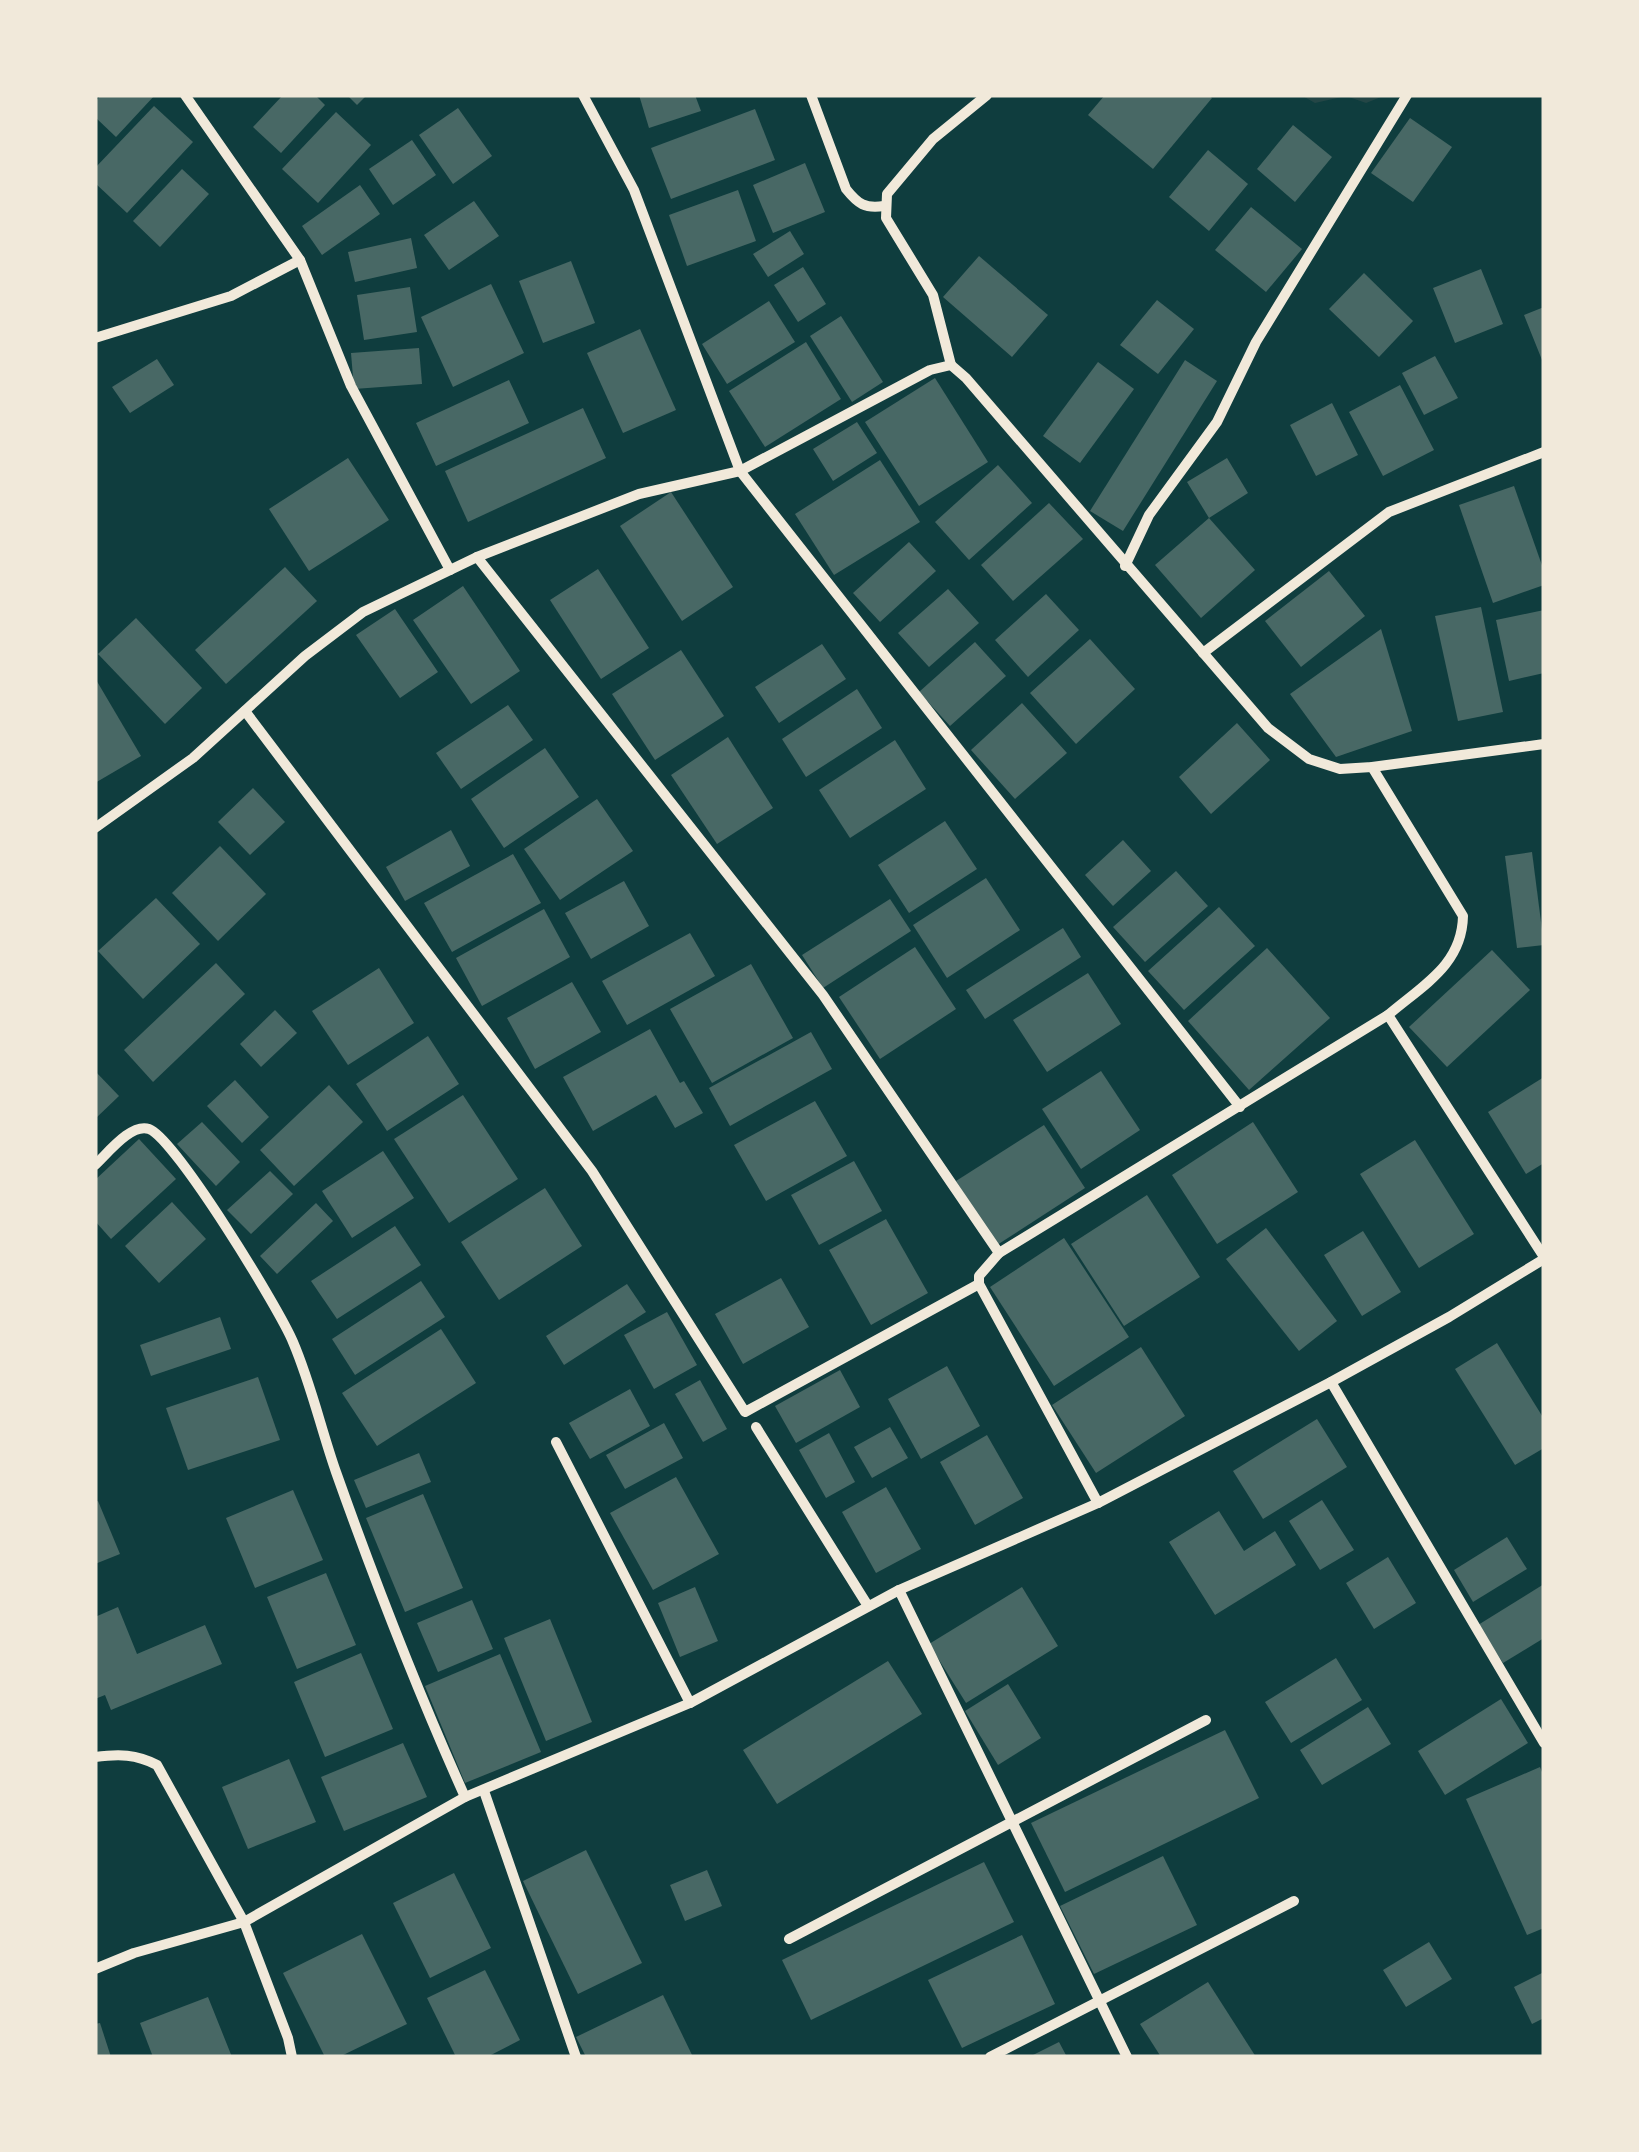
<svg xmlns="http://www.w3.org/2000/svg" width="1639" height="2152" font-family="'Alegreya Sans',sans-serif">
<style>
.green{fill:#244646}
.building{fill:#486865}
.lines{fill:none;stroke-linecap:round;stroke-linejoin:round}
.minor{stroke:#f1e9da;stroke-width:10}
</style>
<rect width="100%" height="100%" fill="#0f3d3e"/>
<polygon class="green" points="1301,95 1386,95 1366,103 1346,96 1315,103"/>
<g class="building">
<polygon points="101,95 155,95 116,137 95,117 95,102"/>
<polygon points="283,95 315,95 325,105 281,153 253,127"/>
<polygon points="347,95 367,95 357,105"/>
<polygon points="639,95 695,95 701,111 649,128"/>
<polygon points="1105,95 1208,95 1212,98 1153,169 1088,115"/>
<polygon points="154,106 193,142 127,213 95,183 95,168"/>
<polygon points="458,108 492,156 453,184 419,135"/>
<polygon points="755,109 775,160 671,199 651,148"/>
<polygon points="336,112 371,145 318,203 282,169"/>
<polygon points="1410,118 1452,147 1413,202 1371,173"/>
<polygon points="1293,125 1332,157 1295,202 1257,169"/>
<polygon points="412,140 436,175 393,205 369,169"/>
<polygon points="1208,150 1248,184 1209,231 1169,197"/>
<polygon points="805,163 825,212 773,233 753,185"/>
<polygon points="182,169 209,194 160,247 133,221"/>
<polygon points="360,185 380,214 322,255 302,226"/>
<polygon points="738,190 756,241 687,266 669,215"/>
<polygon points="474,201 499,236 449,270 424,235"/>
<polygon points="1251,207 1302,249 1266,292 1215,250"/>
<polygon points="790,231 804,254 768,277 753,254"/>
<polygon points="411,238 417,268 355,282 348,252"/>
<polygon points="979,256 1048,315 1012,357 943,297"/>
<polygon points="571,261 595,323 543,343 519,281"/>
<polygon points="803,267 826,304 798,322 774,285"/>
<polygon points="1481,269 1503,324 1455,343 1433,288"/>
<polygon points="1364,273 1413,321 1379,357 1329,309"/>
<polygon points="491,284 524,353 453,387 421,317"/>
<polygon points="410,287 417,332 364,340 357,295"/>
<polygon points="1157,300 1194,329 1158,374 1120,345"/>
<polygon points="769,301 795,342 727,384 702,344"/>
<polygon points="1544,307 1544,365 1524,315"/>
<polygon points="841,316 883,382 852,402 810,336"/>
<polygon points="640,329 676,410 623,433 587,353"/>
<polygon points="806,342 841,399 765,447 729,391"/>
<polygon points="419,348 422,384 354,389 351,353"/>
<polygon points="1435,356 1458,398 1424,415 1402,373"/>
<polygon points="157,359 174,385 130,413 112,387"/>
<polygon points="1185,360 1217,381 1123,531 1090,511"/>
<polygon points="1098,362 1134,389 1080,463 1043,436"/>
<polygon points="935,378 988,462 919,506 865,422"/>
<polygon points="509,380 529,423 436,466 416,423"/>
<polygon points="1400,385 1434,450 1383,476 1349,412"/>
<polygon points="1332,403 1358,455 1316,476 1290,425"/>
<polygon points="583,408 606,458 468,522 445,471"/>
<polygon points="857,422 877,453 833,481 813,449"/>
<polygon points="348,458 389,520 309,571 269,509"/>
<polygon points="1227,458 1248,493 1209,518 1187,482"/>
<polygon points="880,460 920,522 834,575 795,514"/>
<polygon points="998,465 1032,503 969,560 935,522"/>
<polygon points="1514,486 1544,571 1544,585 1493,603 1459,505"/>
<polygon points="671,492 733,587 682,621 620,526"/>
<polygon points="1049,503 1083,539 1013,601 981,565"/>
<polygon points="1209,518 1255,570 1201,618 1155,565"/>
<polygon points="909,542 936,571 880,622 853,593"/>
<polygon points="285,567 317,601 226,684 195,650"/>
<polygon points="598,569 649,648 601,679 550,600"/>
<polygon points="1329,571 1365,616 1301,667 1265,621"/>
<polygon points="463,586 520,671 471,704 413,620"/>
<polygon points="948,589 979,623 929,667 898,633"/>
<polygon points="1046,594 1079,630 1028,677 995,640"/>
<polygon points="1481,607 1503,712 1458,721 1435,616"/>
<polygon points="395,609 438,672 400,698 356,635"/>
<polygon points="1544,610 1544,673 1509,681 1496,620"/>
<polygon points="136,618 202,688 165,724 98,654"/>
<polygon points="1381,629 1412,731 1336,757 1290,694"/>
<polygon points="1090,639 1135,689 1076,744 1030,693"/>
<polygon points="975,642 1006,676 950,726 919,692"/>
<polygon points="822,644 846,679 779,723 755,687"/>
<polygon points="681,650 724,716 655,760 612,694"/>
<polygon points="95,678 141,756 95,783"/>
<polygon points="857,689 882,728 806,777 782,739"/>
<polygon points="1022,703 1067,753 1015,799 971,750"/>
<polygon points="508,705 533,740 461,789 436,753"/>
<polygon points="1237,723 1270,760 1211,814 1179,777"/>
<polygon points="728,737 773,808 717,844 671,775"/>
<polygon points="895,740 926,789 850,838 819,790"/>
<polygon points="545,748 579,797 504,848 471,799"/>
<polygon points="253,788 285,822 250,855 218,822"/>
<polygon points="597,799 633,851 560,900 524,849"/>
<polygon points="945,821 977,869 909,913 878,865"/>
<polygon points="451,830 470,866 405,901 386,867"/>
<polygon points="1123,840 1151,871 1113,906 1085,875"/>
<polygon points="220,846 266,894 218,941 172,893"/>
<polygon points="1532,852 1544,945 1517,948 1505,856"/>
<polygon points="513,854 541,903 452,952 424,903"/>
<polygon points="1176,871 1208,906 1145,962 1113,927"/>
<polygon points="986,878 1020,930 947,978 913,925"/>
<polygon points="624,881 649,926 591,959 565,913"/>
<polygon points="156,898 200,944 143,999 98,951"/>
<polygon points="890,899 911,931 823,988 802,955"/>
<polygon points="1219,907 1255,946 1184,1010 1148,971"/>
<polygon points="544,909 570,957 482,1006 456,958"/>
<polygon points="1063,928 1081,957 985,1019 966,990"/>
<polygon points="690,933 715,976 627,1025 602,981"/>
<polygon points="915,947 956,1009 880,1059 839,997"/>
<polygon points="1267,948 1330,1018 1249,1090 1188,1021"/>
<polygon points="1492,950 1530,990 1447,1067 1409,1027"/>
<polygon points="216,963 245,994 153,1082 124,1050"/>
<polygon points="751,964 793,1038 712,1083 670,1009"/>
<polygon points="379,968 414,1023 348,1065 312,1011"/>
<polygon points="1088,973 1121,1024 1047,1072 1013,1020"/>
<polygon points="572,982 601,1032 535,1069 507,1018"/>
<polygon points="275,1010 297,1033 261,1067 240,1044"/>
<polygon points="650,1029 680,1083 684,1081 703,1113 675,1128 656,1095 593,1131 563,1077"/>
<polygon points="811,1032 832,1069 730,1126 709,1088"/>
<polygon points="428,1036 459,1084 387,1131 356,1084"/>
<polygon points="95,1071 119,1096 95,1119"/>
<polygon points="1101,1071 1140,1130 1081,1169 1042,1109"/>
<polygon points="1544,1077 1544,1163 1526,1174 1488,1112"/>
<polygon points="235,1080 269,1117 242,1143 207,1106"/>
<polygon points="329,1085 363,1122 294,1186 260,1150"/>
<polygon points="463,1095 518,1179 449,1223 394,1139"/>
<polygon points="815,1101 847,1156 766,1201 734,1145"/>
<polygon points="202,1122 240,1162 216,1186 177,1144"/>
<polygon points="1253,1122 1298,1192 1217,1244 1172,1175"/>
<polygon points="1044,1125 1085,1188 997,1245 956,1181"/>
<polygon points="139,1139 176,1179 111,1239 95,1221 95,1180"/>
<polygon points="1415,1140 1474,1234 1419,1268 1360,1174"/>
<polygon points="383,1151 414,1198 352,1238 322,1191"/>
<polygon points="854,1161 882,1211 819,1245 791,1195"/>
<polygon points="270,1171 293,1194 251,1234 227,1210"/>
<polygon points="545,1188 582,1246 499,1300 461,1242"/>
<polygon points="1147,1195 1200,1277 1124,1326 1071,1244"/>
<polygon points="172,1202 206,1239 159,1283 125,1246"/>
<polygon points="316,1203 333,1221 277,1274 260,1256"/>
<polygon points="886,1219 928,1293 871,1325 829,1250"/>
<polygon points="395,1226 421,1265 337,1319 311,1281"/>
<polygon points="1266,1228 1337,1321 1299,1351 1226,1259"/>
<polygon points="1363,1231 1401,1292 1362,1316 1324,1255"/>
<polygon points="1064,1238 1129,1337 1054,1386 990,1287"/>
<polygon points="781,1278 809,1327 743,1364 715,1314"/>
<polygon points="421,1281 445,1317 355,1375 332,1339"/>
<polygon points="627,1284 646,1312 564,1365 546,1336"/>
<polygon points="667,1312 697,1365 654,1389 624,1335"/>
<polygon points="220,1317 231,1349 151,1376 140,1345"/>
<polygon points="441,1329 476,1383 377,1446 342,1393"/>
<polygon points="1497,1343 1544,1419 1544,1448 1515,1465 1455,1369"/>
<polygon points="1141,1347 1185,1416 1096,1473 1052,1405"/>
<polygon points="947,1366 980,1426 921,1459 888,1399"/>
<polygon points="840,1370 860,1407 796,1443 775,1406"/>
<polygon points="258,1377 280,1440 188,1470 166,1408"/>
<polygon points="700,1380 727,1429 703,1442 675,1394"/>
<polygon points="630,1389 650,1426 590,1459 569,1423"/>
<polygon points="1317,1419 1347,1467 1263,1519 1233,1471"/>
<polygon points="664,1423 683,1458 625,1489 606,1455"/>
<polygon points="890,1427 908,1458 872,1478 854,1447"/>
<polygon points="829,1433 855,1482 826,1498 799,1450"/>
<polygon points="987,1435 1023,1498 975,1525 940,1462"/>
<polygon points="419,1453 431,1482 366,1508 354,1480"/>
<polygon points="676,1477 719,1554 653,1590 610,1513"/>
<polygon points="886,1487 921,1549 876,1573 842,1512"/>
<polygon points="293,1490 323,1560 255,1588 226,1518"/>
<polygon points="423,1494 463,1588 405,1612 366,1518"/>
<polygon points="1322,1500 1354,1550 1320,1570 1289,1521"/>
<polygon points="98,1501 120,1554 95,1564 95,1502"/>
<polygon points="1219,1511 1244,1551 1275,1531 1296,1565 1215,1615 1169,1542"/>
<polygon points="1507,1537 1527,1569 1473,1602 1454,1570"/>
<polygon points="1388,1557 1416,1603 1374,1629 1346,1583"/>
<polygon points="326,1573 356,1645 297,1669 267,1597"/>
<polygon points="1544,1584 1544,1638 1503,1663 1478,1625"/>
<polygon points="695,1587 718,1641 680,1657 658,1603"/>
<polygon points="1022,1587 1058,1646 966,1703 929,1644"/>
<polygon points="472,1600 493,1649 438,1672 417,1623"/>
<polygon points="118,1607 137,1654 205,1625 222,1664 111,1710 105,1695 95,1699 95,1617"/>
<polygon points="550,1619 592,1722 546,1741 504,1638"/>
<polygon points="361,1653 393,1729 325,1757 294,1682"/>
<polygon points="500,1654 541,1752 465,1783 425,1686"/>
<polygon points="1336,1658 1362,1700 1291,1743 1265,1702"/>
<polygon points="888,1661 922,1714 777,1804 743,1750"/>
<polygon points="1008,1684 1041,1738 998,1765 965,1711"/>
<polygon points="1501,1699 1528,1743 1445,1795 1418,1751"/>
<polygon points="1368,1707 1391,1744 1322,1785 1300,1750"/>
<polygon points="1225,1730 1259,1798 1065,1892 1031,1823"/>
<polygon points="403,1743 427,1797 344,1831 321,1777"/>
<polygon points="289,1759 316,1822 248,1849 222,1787"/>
<polygon points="1540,1767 1544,1777 1544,1928 1527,1935 1466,1799"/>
<polygon points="586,1850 642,1963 578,1994 523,1881"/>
<polygon points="1163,1856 1197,1925 1094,1974 1060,1906"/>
<polygon points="984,1862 1014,1922 811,2020 782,1960"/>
<polygon points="707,1870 722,1906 685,1921 670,1885"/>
<polygon points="454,1873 491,1948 430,1978 393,1903"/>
<polygon points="362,1934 407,2024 339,2057 325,2057 283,1973"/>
<polygon points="1022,1935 1055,2004 962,2048 928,1980"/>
<polygon points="1429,1942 1452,1979 1406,2007 1383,1970"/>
<polygon points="485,1970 520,2040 487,2057 456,2057 427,1998"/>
<polygon points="1544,1972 1544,2018 1532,2024 1514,1987"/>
<polygon points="1208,1982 1256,2057 1161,2057 1140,2024"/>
<polygon points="663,1995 693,2057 586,2057 576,2037"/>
<polygon points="208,1997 232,2057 153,2057 140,2023"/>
<polygon points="100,2023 111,2057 95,2057 95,2024"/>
<polygon points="1059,2042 1067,2057 1029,2057"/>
</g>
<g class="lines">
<g class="minor">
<polyline points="185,95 300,260 351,386 450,570"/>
<polyline points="583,95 634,190 740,471 1240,1107"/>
<path d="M811,95L846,189C858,204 865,209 884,206"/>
<polyline points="95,338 231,296 300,260"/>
<polyline points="951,365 933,295 886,218 887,194 933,139 987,95"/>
<polyline points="477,557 823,995 999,1253"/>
<polyline points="1125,566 1149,515 1217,422 1256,342 1407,95"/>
<polyline points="1203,653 1389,512 1544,452"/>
<polyline points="245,711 592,1171 745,1412 979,1284"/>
<path d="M1372,767L1463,916C1462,965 1423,985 1388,1015L1544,1257"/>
<polyline points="95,828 193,758 305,656 363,612 477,557 639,494 740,471 930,370 951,365 966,378 1268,728 1309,759 1340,769 1372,767 1544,744"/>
<path d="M95,1165C108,1153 131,1123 149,1129C175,1138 280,1310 293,1342C311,1384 321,1429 336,1472C375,1582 417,1690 465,1797"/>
<polyline points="1331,1382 1544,1743"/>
<polyline points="756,1427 868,1606"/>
<polyline points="556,1442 690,1703"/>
<polyline points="1098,1503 979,1284 979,1276 999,1253 1388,1015"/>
<polyline points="899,1590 1127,2057"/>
<path d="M95,1757C119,1754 136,1754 157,1765L244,1922L288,2038L292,2057"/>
<polyline points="484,1791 576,2057"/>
<polyline points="789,1939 1206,1720"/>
<polyline points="95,1969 134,1953 244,1922 465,1797 690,1703 899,1590 1098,1503 1331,1382 1449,1317 1544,1259"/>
<polyline points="990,2057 1294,1901"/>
</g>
</g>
<rect width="1639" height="2152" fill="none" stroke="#f1e9da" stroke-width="195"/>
</svg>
